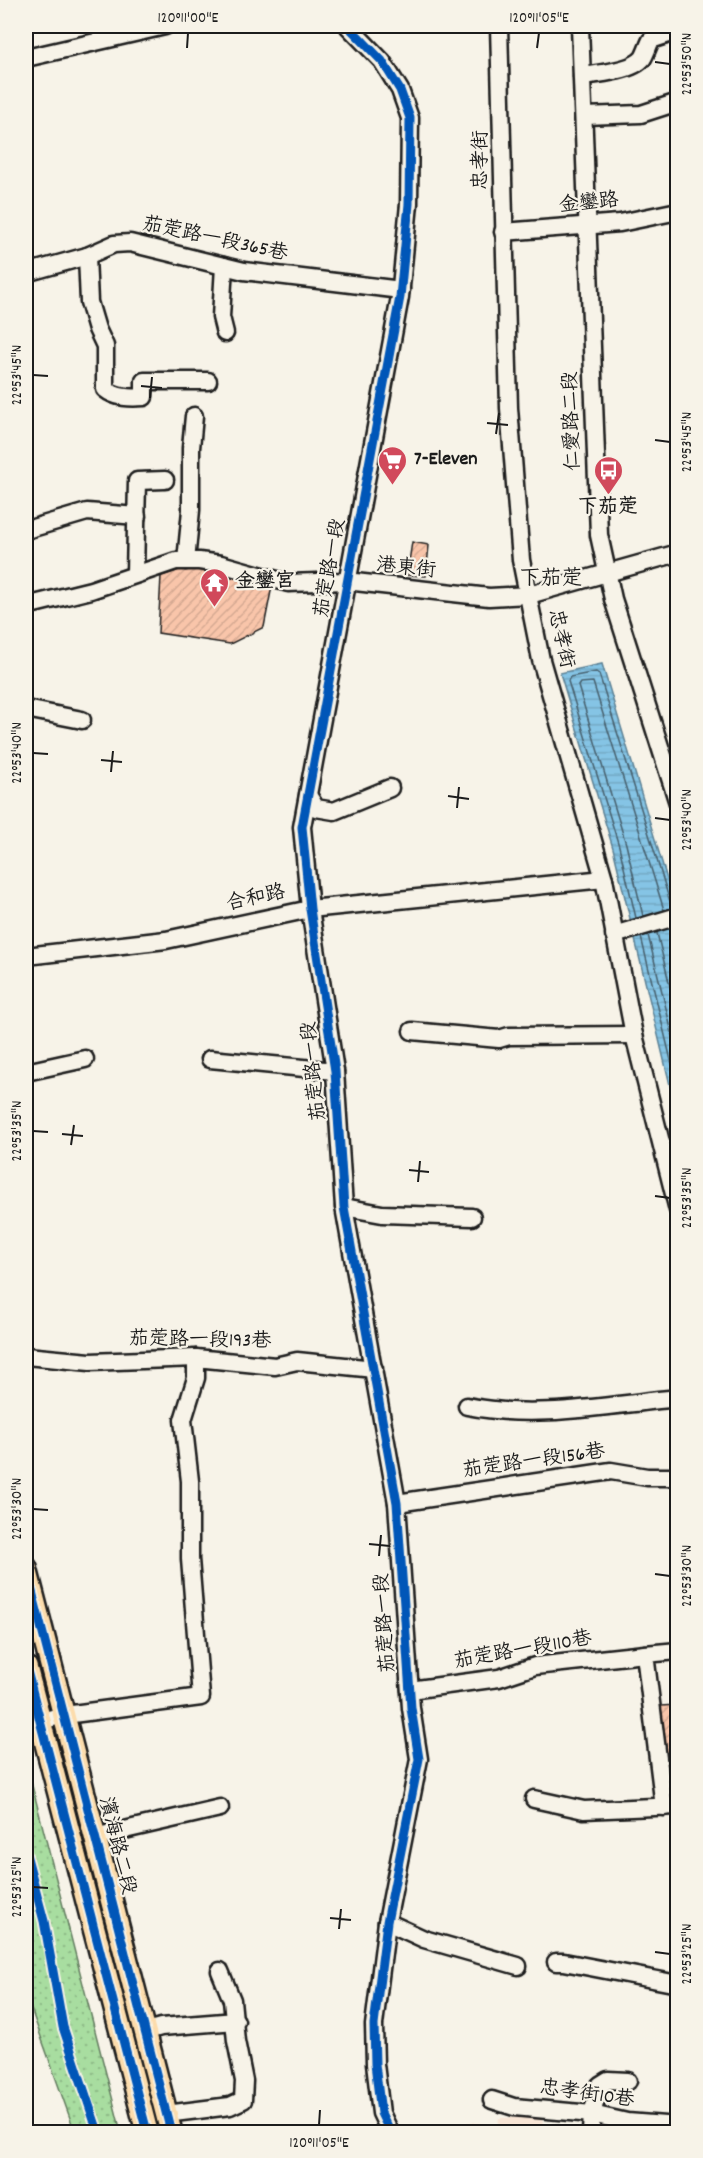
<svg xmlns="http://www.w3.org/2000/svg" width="703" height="2158" font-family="Dekko,'LXGW WenKai TC',sans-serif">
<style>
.built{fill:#f8e5d5}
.grass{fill:url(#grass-dots);stroke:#627c5e;stroke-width:1.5}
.water{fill:url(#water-rules);stroke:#5b8195;stroke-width:1.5}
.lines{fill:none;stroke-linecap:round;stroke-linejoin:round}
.shore{stroke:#465f6c;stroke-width:1.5}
.stream{stroke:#5b8195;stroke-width:5}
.building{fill:url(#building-hatch);stroke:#1c1c1c;stroke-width:1.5}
.minor-casing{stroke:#1c1c1c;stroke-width:21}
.major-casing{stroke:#1c1c1c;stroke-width:26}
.minor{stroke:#f7f3e8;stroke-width:16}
.major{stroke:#fcdcac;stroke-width:21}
.cycleway-casing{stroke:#f7f3e8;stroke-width:13}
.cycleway{stroke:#0057b8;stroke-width:9}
.ticks{fill:none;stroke:#1c1c1c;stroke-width:2}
.labels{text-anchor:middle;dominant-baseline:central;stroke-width:4.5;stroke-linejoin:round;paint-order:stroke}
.street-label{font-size:20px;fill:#1c1c1c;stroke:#f7f3e8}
.poi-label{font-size:20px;font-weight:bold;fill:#1c1c1c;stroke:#f7f3e8;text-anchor:start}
.neighbourhood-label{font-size:21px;fill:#1c1c1c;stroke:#f7f3e8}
.neatline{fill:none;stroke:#1c1c1c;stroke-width:2}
.ticks-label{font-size:15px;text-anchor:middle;fill:#1c1c1c}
</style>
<defs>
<pattern id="grass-dots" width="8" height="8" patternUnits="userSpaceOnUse" patternTransform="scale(1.5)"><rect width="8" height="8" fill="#a8dda0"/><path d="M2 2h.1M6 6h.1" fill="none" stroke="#90bd89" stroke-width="1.8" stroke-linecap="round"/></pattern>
<pattern id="water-rules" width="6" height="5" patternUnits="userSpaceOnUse" patternTransform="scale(1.5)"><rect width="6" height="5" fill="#85c4e5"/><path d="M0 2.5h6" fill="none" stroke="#72a8c4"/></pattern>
<pattern id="building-hatch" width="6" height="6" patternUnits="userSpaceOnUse" patternTransform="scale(1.5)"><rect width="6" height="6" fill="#f9c5aa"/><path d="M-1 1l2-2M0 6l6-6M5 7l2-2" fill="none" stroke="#d5a992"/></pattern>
</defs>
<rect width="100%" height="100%" fill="#f7f3e8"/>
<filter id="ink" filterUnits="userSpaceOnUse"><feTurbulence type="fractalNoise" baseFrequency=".0167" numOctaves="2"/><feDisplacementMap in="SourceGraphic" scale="12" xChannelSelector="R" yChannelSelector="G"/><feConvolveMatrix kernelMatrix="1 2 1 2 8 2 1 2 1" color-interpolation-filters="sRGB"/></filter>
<g filter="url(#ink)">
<polygon class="built" points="543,2117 542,2132 466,2132 468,2122 498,2125 499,2118"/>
<polygon class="grass" points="26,1762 121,2132 75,2132 26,1995"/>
<polygon class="water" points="602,664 677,912 677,1114 613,848 560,673"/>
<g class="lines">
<g class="shore">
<polyline points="643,916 626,844 578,686 580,683 593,682 664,910"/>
<polyline points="636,918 619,846 568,681 570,677 596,672 599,674 672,908"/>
<polyline points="657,933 678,1019"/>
<polyline points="648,935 678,1057"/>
<polyline points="641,937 678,1089"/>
</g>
<polyline class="stream" points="670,885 678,883"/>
</g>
<g class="building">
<polygon points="412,542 429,545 426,576 407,575"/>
<polygon points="195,565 272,586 264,627 230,644 158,633 161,576"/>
<polygon points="677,1705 678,1763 665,1763 661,1706"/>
</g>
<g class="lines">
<defs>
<g id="minor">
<polyline points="348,26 382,61 400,90 410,118 409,204 400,297 302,827 310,909 335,1071 344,1207 397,1503 411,1708 419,1759 387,1922 374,2025 375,2064 381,2113 390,2132"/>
<polyline points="499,26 509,408 521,560 541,660 604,879 634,1035 678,1210"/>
<polyline points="580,26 599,535 613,599 678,803"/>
<polyline points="26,58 165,26"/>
<path d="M582,76C597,74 633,71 643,58C646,53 648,46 651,40L678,31"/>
<polyline points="584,116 641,114 678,102"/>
<polyline points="503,232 620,223 678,211"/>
<path d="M87,256L89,302L97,329L105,346V389C116,398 130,398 144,397V381H208"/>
<polyline points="224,266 221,317 225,333"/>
<polyline points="26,273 87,256 114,244 130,243 244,271 401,290"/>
<polyline points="26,530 87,512 137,516"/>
<polyline points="186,561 191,510 191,448 194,416"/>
<polyline points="135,574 137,481 165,480"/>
<polyline points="26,606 91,590 176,561 199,561 221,564 288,583 346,581 489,597 529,595 678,553"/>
<polyline points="26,709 82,720"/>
<polyline points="308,795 316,808 334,811 390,788"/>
<polyline points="614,935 678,916"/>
<polyline points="26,956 166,940 310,909 604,879"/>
<polyline points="412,1031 499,1039 509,1036 634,1035"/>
<polyline points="210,1059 335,1071"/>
<polyline points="26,1072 85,1059"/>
<polyline points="344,1207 382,1214 472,1217"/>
<polyline points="26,1356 90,1362 196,1358 275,1366 297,1361 374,1369"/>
<path d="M467,1406C537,1420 607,1405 678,1398"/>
<polyline points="397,1503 611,1471 647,1477 678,1477"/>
<polyline points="410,1690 499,1678 535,1666 645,1654"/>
<polyline points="40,1721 65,1715 201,1697 190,1559 190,1481 183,1420 196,1378 196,1358"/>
<polyline points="534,1799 584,1810 678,1806"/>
<polyline points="664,1807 645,1654 678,1651"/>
<polyline points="94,1837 220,1808"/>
<polyline points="387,1922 424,1939 518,1966"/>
<polyline points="556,1962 564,1962 678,1984"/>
<polyline points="147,2031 161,2027 236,2021"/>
<polyline points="492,2100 514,2107 592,2114 627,2122 678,2126"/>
<polyline points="166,2114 230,2106 243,2100 244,2081 236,2041 232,2000 220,1971"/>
<polyline points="591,2132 592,2114 600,2085 608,2080 628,2081"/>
</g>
<g id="major">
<polyline points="26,1568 171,2132"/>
<polyline points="26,1667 147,2132"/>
</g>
</defs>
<use href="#minor" class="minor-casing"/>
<use href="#major" class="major-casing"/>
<use href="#minor" class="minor"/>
<use href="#major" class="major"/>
<defs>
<g id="cycleway">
<polyline points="348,26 382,61 400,90 410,118 409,204 400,297 302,827 310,909 335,1071 344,1207 397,1503 411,1708 419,1759 387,1922 374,2025 375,2064 381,2113 390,2132"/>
<polyline points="26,1568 171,2132"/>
<polyline points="26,1667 147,2132"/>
<polyline points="26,1854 44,1921 63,2027 98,2132"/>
</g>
</defs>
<use href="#cycleway" class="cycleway-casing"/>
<use href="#cycleway" class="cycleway"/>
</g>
</g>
<path class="ticks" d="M187,48L188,33M537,48L539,33M655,62L670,64M33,375L48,376M141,386L162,388M150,398L152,377M487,423L508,425M496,434L499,413M655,440L670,442M33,753L48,754M101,760L122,762M111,772L113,751M448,796L469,799M457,808L459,787M655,818L670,820M33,1131L48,1132M62,1134L83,1136M71,1145L74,1125M409,1170L429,1172M418,1182L420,1161M655,1196L670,1198M33,1509L48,1510M369,1544L390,1546M379,1556L381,1535M655,1574L670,1576M33,1887L48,1888M330,1918L351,1920M339,1929L341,1909M655,1952L670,1954M319,2125L320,2110"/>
<defs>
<symbol id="supermarket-pin" viewBox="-11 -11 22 30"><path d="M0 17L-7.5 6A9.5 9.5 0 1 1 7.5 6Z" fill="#d1495b" stroke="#f7f3e8"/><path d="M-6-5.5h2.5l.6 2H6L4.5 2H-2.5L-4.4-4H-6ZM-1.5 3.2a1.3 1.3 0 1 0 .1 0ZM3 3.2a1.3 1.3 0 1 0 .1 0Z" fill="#fff"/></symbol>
<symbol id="bus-pin" viewBox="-11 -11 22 30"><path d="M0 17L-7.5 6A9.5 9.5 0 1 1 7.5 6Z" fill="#d1495b" stroke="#f7f3e8"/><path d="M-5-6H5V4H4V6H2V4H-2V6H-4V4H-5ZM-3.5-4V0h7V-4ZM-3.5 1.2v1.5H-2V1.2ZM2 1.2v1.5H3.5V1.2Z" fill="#fff"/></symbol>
<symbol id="temple-pin" viewBox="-11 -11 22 30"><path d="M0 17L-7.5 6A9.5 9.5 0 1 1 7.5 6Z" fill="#d1495b" stroke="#f7f3e8"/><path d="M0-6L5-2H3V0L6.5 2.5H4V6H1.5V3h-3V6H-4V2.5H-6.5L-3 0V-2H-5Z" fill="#fff"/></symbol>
</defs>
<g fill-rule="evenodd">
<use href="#supermarket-pin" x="376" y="444" width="33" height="45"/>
<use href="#bus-pin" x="592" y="454" width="33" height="45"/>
<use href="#temple-pin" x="198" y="566" width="33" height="45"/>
</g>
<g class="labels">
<g class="street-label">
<text transform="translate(482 160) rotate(-90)">忠孝街</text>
<text transform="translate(589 204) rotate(-6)">金鑾路</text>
<text transform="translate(215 240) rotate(12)">茄萣路一段365巷</text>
<text transform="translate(573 421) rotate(-92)">仁愛路二段</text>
<text transform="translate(331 568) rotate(-80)">茄萣路一段</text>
<text transform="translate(406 569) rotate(6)">港東街</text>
<text transform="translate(560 639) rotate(78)">忠孝街</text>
<text transform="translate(256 899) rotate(-12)">合和路</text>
<text transform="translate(315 1071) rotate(-96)">茄萣路一段</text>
<text transform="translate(200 1341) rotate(1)">茄萣路一段193巷</text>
<text transform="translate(534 1462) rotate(-8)">茄萣路一段156巷</text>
<text transform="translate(386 1623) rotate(-94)">茄萣路一段</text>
<text transform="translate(523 1651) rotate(-10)">茄萣路一段110巷</text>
<text transform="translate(116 1846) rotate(76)">濱海路二段</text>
<text transform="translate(587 2095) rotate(8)">忠孝街10巷</text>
</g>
<g class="poi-label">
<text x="414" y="460">7-Eleven</text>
<text x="608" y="508" text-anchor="middle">下茄萣</text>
<text x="235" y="582">金鑾宮</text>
</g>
<g class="neighbourhood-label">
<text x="551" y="580">下茄萣</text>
</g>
</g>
<rect width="703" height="2158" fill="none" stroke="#f7f3e8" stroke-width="66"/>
<rect x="33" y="33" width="637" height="2092" class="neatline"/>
<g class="ticks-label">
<text x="188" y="22">120°11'00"E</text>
<text x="539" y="22">120°11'05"E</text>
<text transform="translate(686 64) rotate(-90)" y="5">22°53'50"N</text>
<text transform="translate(16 375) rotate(-90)" y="5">22°53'45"N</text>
<text transform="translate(686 442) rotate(-90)" y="5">22°53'45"N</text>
<text transform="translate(16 753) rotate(-90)" y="5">22°53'40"N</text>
<text transform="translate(686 820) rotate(-90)" y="5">22°53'40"N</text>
<text transform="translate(16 1131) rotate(-90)" y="5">22°53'35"N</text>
<text transform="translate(686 1198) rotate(-90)" y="5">22°53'35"N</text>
<text transform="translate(16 1509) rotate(-90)" y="5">22°53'30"N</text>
<text transform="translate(686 1576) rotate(-90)" y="5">22°53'30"N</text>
<text transform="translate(16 1887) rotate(-90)" y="5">22°53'25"N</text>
<text transform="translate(686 1954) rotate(-90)" y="5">22°53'25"N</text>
<text x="319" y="2147">120°11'05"E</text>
</g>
</svg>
